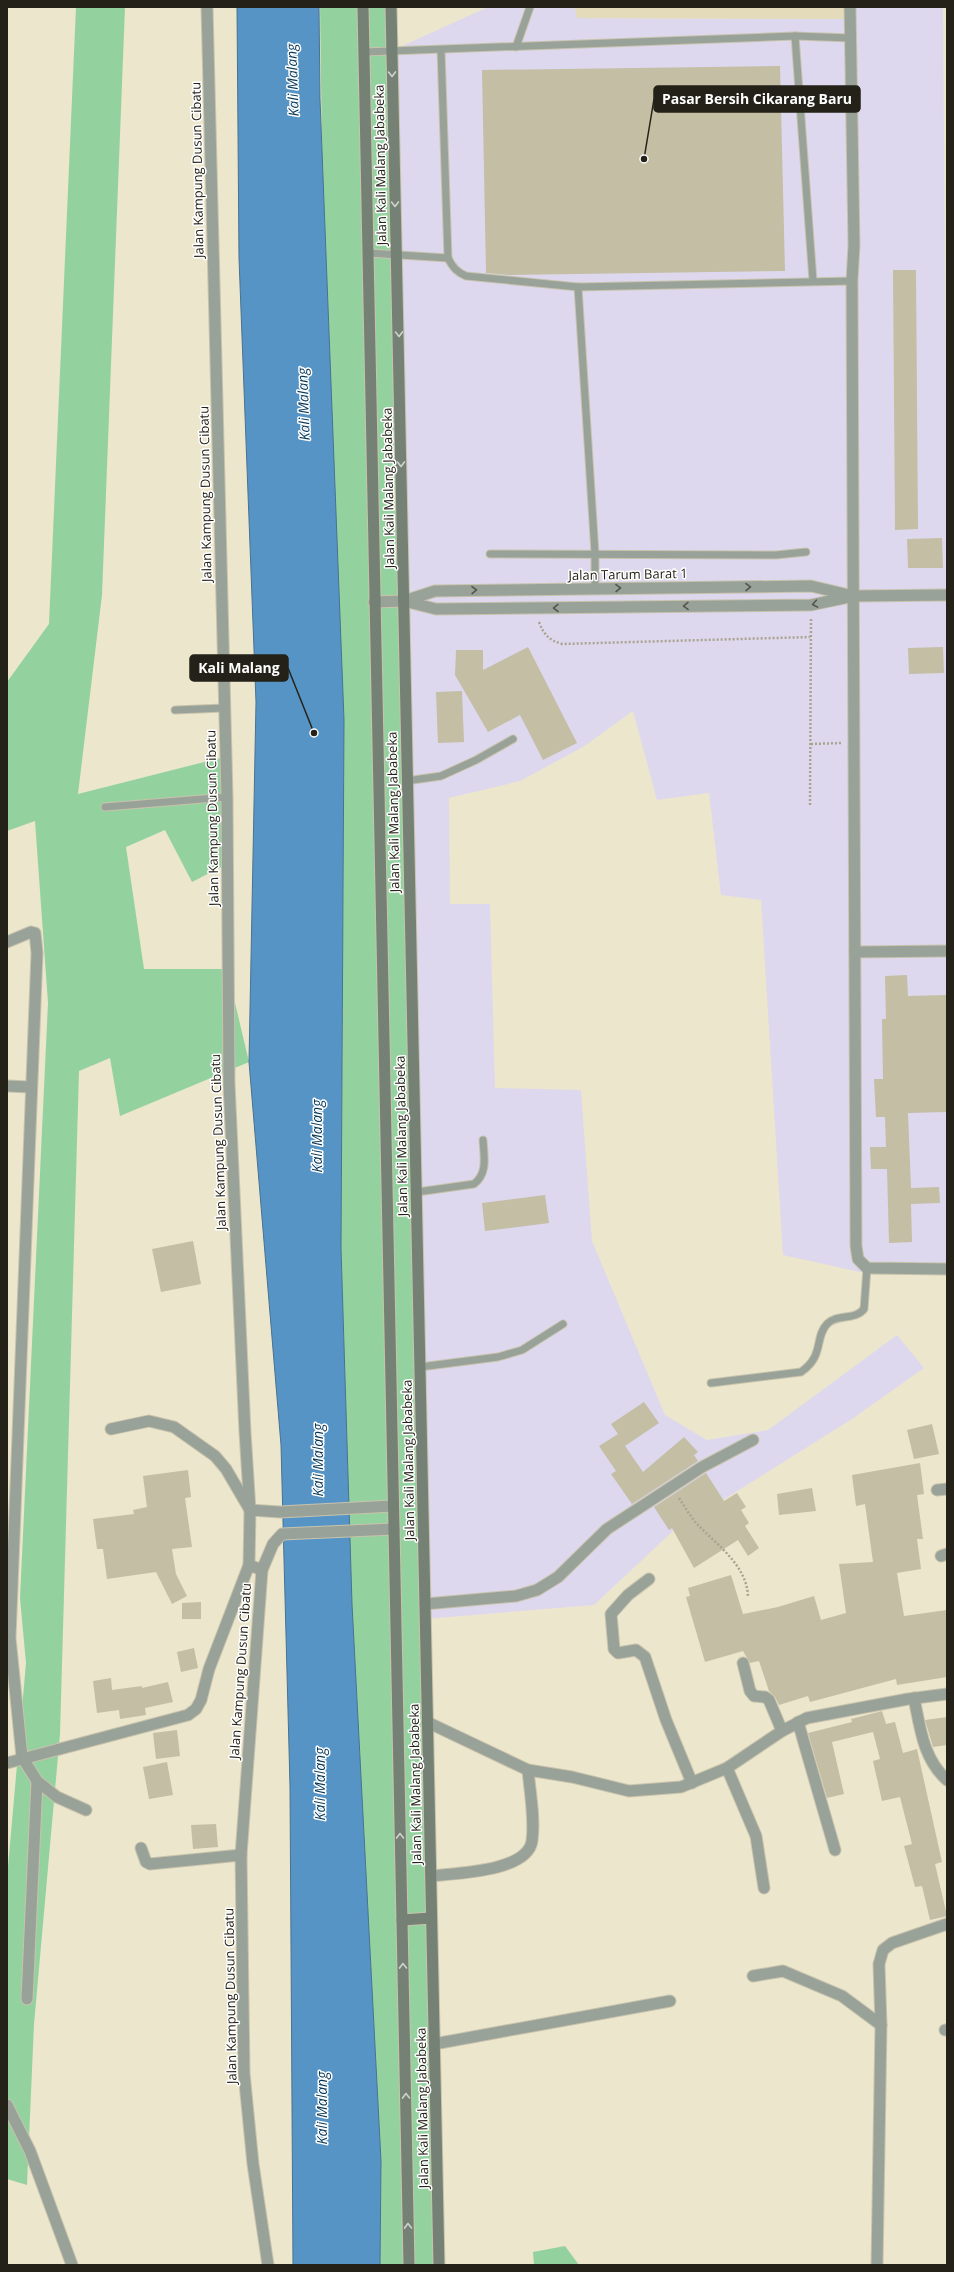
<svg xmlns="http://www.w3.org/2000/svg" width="954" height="2272" font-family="'Open Sans',sans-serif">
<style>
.commercial{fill:#ded8ee}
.built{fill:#e3dbba}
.green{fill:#93d29f}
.water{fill:#5794c6;stroke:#487292}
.building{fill:#c3bea4}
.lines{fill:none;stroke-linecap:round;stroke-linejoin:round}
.service-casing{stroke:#c8c3ac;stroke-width:9}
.minor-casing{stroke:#c8c3ac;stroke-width:13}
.tertiary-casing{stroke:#c8c3ac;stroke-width:13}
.secondary-casing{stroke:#c8c3ac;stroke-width:13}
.path{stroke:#a8a48f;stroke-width:2.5;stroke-dasharray:2 2;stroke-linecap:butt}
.service{stroke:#99a299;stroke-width:7}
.minor{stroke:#99a299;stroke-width:11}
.tertiary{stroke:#99a299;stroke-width:11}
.secondary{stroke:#758174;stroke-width:11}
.oneway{stroke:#cfd3ce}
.oneway2{stroke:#53554c}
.labels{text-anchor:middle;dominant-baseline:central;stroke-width:3;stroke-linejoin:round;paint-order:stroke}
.street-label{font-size:13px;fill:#242218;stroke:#fff}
.water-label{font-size:14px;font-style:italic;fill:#033556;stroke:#fff}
.leader{fill:none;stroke:#242218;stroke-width:1.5}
.callout-dot{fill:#242218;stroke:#fff;stroke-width:1.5}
.callout{fill:#242218;stroke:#242218;stroke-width:1.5}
.callout-label{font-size:14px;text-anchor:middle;font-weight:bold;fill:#fff}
</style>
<rect width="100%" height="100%" fill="#ece6cc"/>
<polygon class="commercial" points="488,7 575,7 577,18 845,19 846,7 943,7 947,530 947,1274 860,1272 783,1255 761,900 721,895 709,793 657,800 633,711 583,747 520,781 449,798 450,904 490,904 495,1088 581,1090 592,1241 665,1415 707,1440 768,1430 897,1335 924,1368 852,1419 672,1532 594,1605 425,1619 391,51"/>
<polygon class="built" points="575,7 846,7 845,19 577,18"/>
<g class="green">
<polygon points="76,7 125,7 102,595 78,794 224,757 229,863 192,882 165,830 126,847 144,969 227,969 249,1062 120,1116 110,1058 79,1071 60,1734 34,2024 27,2185 7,2179 7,1878 26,1663 20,1598 48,1003 35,821 7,831 7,682 49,624"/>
<polygon points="320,7 391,7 439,2265 380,2265 381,2161 351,1589 341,1248 344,766 322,156"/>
<polygon points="565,2246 579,2265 534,2265 533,2252"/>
</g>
<polygon class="water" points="237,7 319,7 320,99 344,720 341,1248 352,1604 381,2161 380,2265 293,2265 290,1786 281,1445 249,1062 256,702 239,258"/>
<g class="building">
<polygon points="780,66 785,271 509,275 486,273 482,70"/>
<polygon points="893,270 916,270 918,529 895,530"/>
<polygon points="942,538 943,568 908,568 907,539"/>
<polygon points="528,647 577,743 543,760 520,715 488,732 455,675 456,650 483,650 483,670"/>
<polygon points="943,647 944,673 909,674 908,648"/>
<polygon points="462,691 464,742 438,743 436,692"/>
<polygon points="907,975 908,996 947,995 947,1112 908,1113 911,1188 939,1187 940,1203 911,1204 912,1242 889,1243 887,1169 871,1169 870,1147 886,1147 885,1117 876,1117 874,1079 883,1079 882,1019 886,1019 885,976"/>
<polygon points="545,1195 549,1223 485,1231 482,1203"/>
<polygon points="193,1241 201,1284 161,1292 152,1249"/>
<polygon points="644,1402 659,1423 625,1446 643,1472 684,1437 698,1452 694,1455 698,1461 632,1504 611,1474 616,1471 599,1446 618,1434 611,1424"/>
<polygon points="932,1424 939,1454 914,1459 907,1430"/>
<polygon points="920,1463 924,1494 917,1495 923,1539 917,1539 921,1569 897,1573 904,1616 947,1610 947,1677 897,1685 896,1679 810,1702 808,1696 779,1705 775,1697 769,1691 759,1661 750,1663 743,1651 705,1662 686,1597 690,1596 688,1588 731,1575 743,1614 778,1607 814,1596 821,1620 846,1613 839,1564 873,1562 865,1504 856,1506 852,1475"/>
<polygon points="188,1470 191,1497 185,1498 192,1547 172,1549 176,1574 187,1596 172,1604 156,1572 107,1579 103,1549 97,1549 93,1519 134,1514 133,1510 147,1507 143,1476"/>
<polygon points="706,1473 724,1501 737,1493 746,1507 741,1510 749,1523 745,1526 759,1548 748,1556 738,1540 694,1568 672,1528 669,1530 654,1507"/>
<polygon points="812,1488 816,1511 779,1515 777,1494"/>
<polygon points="201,1602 201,1619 182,1619 182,1603"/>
<polygon points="194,1648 198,1668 181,1672 177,1652"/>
<polygon points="111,1678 112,1690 142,1686 142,1688 168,1682 173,1702 145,1708 146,1715 120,1719 119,1710 97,1713 93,1681"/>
<polygon points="882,1711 886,1724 895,1722 903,1753 917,1749 942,1862 935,1864 947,1916 930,1920 922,1886 915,1887 904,1846 912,1844 900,1797 882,1801 873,1761 880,1759 873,1732 832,1742 844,1794 827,1798 808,1733 852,1722 851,1719"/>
<polygon points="947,1717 947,1745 933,1747 925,1720"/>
<polygon points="177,1730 180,1756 156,1759 153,1733"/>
<polygon points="167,1762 173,1795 149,1799 143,1767"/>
<polygon points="216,1824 218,1847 193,1849 191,1825"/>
</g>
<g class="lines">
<defs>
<g id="service">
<polyline points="795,36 813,281"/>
<polyline points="516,47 530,7"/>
<path d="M441,50L448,258C453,268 457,272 466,276L578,287L852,281"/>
<polyline points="364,52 795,36 851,38"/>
<polyline points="368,253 448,258"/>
<polyline points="578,287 595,553 595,589"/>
<polyline points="490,554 776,555 806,552"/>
<polyline points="175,710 224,708"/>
<polyline points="406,781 441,776 476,760 513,739"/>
<polyline points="105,807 227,797"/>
<path d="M417,1192L474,1184C488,1173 484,1157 483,1140"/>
<polyline points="420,1367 498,1357 522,1350 563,1324"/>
<path d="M711,1383L801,1372C825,1355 814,1338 827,1324C838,1313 854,1321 864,1309L867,1268"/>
</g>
<g id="minor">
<polyline points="207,7 227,797 229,1083 245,1432 250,1510 249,1565 262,1570 241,1855 244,2073 253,2164 268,2265"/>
<polyline points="850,7 854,245 852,281 856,1246 858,1259 867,1268 947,1269"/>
<polyline points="7,942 31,932 35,933 37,953 10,1638 22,1757 37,1781 57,1797 86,1810"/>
<polyline points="855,952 947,951"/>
<polyline points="7,1086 30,1087"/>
<polyline points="111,1429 149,1421 174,1427 215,1456 226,1469 250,1510 280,1512 393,1506"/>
<polyline points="937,1490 947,1489"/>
<polyline points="941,1556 947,1554"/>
<polyline points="262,1570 273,1544 282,1534 394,1529"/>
<polyline points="649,1579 628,1595 611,1614 614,1649 618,1653 636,1650 645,1657 666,1720 692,1783"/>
<polyline points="425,1604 516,1596 537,1590 558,1577 607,1529 702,1467 753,1440"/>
<polyline points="743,1663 750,1691 754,1696 765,1697 769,1700 782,1731"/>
<path d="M914,1698C920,1727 923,1759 947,1780"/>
<polyline points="427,1722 528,1770 572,1777 629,1791 681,1787 727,1768 782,1731 807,1718 908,1699 947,1694"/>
<polyline points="798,1722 835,1850"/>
<polyline points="7,1763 188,1715 196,1709 201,1700 209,1669 249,1565"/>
<polyline points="727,1768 756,1836 764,1888"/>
<polyline points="141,1848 146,1862 150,1864 241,1855"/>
<path d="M431,1876C456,1873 527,1872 532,1841C535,1818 530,1793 528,1770"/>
<polyline points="753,1976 783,1971 842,1996 881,2025"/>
<polyline points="27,1999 37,1781"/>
<polyline points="945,2030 947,2030"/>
<polyline points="434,2044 670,2001"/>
<polyline points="7,2105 30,2151 72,2265"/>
<polyline points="877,2265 881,2025 879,1964 883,1950 892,1943 947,1924"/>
</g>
<g id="tertiary">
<polyline points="404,601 435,591 811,586 849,595"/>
<polyline points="374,602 404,601 436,609 811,605 854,596 947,595"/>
</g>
<g id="secondary">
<polyline points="363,7 409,2265"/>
<polyline points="391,7 439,2265"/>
<polyline points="402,1920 431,1918"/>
</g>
</defs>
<use href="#service" class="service-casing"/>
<use href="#minor" class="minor-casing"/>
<use href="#tertiary" class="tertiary-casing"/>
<use href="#secondary" class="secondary-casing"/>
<g class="path">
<path d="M539,622C544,635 549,640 562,644L810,637"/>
<polyline points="811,744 842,743"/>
<polyline points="810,805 811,617"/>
<path d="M679,1498C685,1507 690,1516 697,1524C717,1545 748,1566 748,1598"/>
</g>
<use href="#service" class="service"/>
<use href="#minor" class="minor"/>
<use href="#tertiary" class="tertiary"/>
<use href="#secondary" class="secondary"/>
</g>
<defs><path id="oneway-chevron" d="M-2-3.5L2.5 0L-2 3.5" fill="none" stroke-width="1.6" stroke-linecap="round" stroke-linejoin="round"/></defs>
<g class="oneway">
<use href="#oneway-chevron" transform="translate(392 74) rotate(89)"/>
<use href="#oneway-chevron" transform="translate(395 204) rotate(89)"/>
<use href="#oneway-chevron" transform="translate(399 334) rotate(89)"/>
<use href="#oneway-chevron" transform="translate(401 464) rotate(89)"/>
<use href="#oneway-chevron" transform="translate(400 1836) rotate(-91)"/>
<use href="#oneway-chevron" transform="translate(403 1966) rotate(-91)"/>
<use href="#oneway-chevron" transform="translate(406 2096) rotate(-91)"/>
<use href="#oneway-chevron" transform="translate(408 2226) rotate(-91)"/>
</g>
<g class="oneway2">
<use href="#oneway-chevron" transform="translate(748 587) rotate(-1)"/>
<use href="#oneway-chevron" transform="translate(618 588) rotate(-1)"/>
<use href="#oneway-chevron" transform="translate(474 590) rotate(-1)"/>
<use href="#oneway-chevron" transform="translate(815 604) rotate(170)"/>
<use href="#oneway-chevron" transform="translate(686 606) rotate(179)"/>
<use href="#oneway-chevron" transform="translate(556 608) rotate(179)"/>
</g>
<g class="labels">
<g class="street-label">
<text transform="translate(380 165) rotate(-91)">Jalan Kali Malang Jababeka</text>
<text transform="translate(197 170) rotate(-91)">Jalan Kampung Dusun Cibatu</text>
<text transform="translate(388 488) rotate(-91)">Jalan Kali Malang Jababeka</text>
<text transform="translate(205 494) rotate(-91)">Jalan Kampung Dusun Cibatu</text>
<text transform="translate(628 574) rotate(-1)">Jalan Tarum Barat 1</text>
<text transform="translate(393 812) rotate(-91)">Jalan Kali Malang Jababeka</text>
<text transform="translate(212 818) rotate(-91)">Jalan Kampung Dusun Cibatu</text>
<text transform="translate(401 1136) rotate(-91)">Jalan Kali Malang Jababeka</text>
<text transform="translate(218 1142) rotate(-92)">Jalan Kampung Dusun Cibatu</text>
<text transform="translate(408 1460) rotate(-91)">Jalan Kali Malang Jababeka</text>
<text transform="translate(240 1671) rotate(-86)">Jalan Kampung Dusun Cibatu</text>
<text transform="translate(415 1784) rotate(-91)">Jalan Kali Malang Jababeka</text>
<text transform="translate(230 1996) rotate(-91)">Jalan Kampung Dusun Cibatu</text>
<text transform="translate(422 2108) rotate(-91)">Jalan Kali Malang Jababeka</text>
</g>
<g class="water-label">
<text transform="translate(292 80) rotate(-92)">Kali Malang</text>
<text transform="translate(303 404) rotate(-92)">Kali Malang</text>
<text transform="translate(316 1136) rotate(-90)">Kali Malang</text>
<text transform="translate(317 1460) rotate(-90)">Kali Malang</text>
<text transform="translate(319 1784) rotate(-90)">Kali Malang</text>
<text transform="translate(321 2108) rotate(-90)">Kali Malang</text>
</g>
</g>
<path class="leader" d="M644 159L654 99M314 733L288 668"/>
<g class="callout-dot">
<circle cx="644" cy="159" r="4"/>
<circle cx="314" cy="733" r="4"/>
</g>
<g class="callout">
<rect x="654" y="86" width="206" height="26" rx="4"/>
<rect x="190" y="655" width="98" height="26" rx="4"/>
</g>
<g class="callout-label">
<text x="757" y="104">Pasar Bersih Cikarang Baru</text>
<text x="239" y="673">Kali Malang</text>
</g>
<rect width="954" height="2272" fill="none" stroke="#242218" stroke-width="16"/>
</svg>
